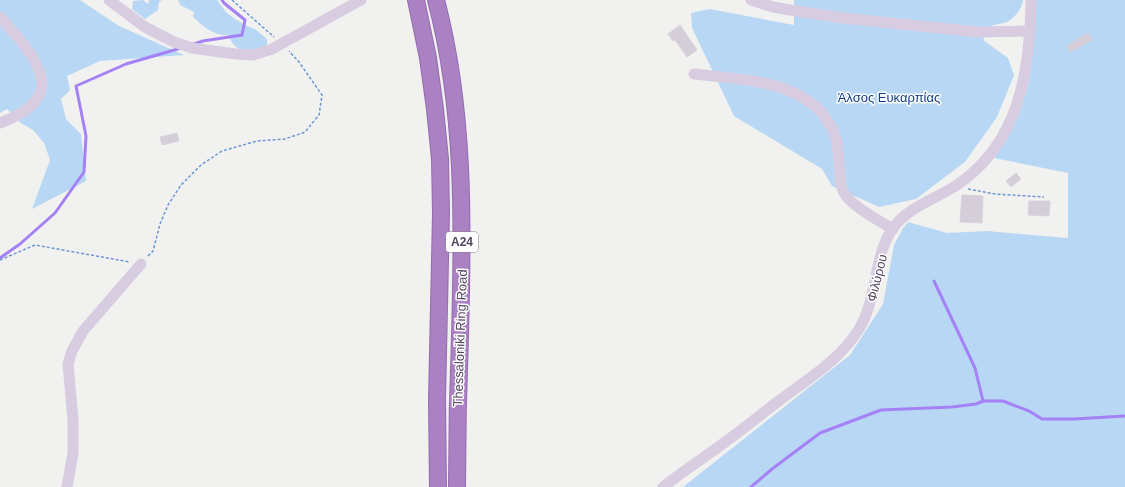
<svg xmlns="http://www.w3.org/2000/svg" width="1125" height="487" font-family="Arial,sans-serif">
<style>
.green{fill:#b8d7f4}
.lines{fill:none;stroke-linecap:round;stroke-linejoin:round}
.stream{stroke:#a581f6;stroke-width:3}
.building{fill:#d5ced8;stroke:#d9d2db}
.highway-casing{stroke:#966caf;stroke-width:18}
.path{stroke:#6d96d6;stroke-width:1.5;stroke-dasharray:3 2;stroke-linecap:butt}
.minor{stroke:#d8cce1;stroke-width:11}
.highway{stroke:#aa81c3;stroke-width:16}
.labels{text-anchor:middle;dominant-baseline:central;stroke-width:3;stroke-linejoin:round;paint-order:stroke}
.shield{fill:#fff;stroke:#877d8f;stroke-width:1}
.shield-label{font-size:12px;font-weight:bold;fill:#54455f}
.park-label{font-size:13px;fill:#0d3e89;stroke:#fff}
.street-label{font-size:13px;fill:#54455f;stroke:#fff}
</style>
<rect width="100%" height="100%" fill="#f1f2ef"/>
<g class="green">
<polygon points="0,0 80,0 119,26 184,55 100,61 67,76 70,90 61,99 66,119 81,134 86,181 32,209 50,160 44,143 33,130 21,123 7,109 0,113"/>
<polygon points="143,0 148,4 149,0 162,0 159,2 158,10 145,19 132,9 133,1"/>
<path d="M178,0H217L226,12L235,19L247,26L255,29L267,39V45C258,49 240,54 233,44C231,41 230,38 228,35C213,36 203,26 193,17L194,12L180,5Z"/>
<path d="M794,0H1023C1023,7 1015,17 1009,21C1004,24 996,24 991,26L983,40L1008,58L1014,75L997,117L965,162L916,199L879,207L832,186L822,169L734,116L692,28L691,13L710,9L794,25Z"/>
<path d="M1036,0H1125V487H683L850,355L883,304L894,245L903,228L908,222L947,233L987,231L1068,238V173L994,158C1031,109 1034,60 1036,0Z"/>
</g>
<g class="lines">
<g class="stream">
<polyline points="194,44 203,41 242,35 245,20 224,3 222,0"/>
<polyline points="0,258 20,244 55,213 84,172 86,136 76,86 126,64 181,48"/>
<polyline points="934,281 975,368 983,401"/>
<polyline points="751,487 772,469 820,433 881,410 952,407 976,404 983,401 1003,401 1029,411 1042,419 1074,419 1125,416"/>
</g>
</g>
<g class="building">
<polygon points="680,25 697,50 687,57 675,40 673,41 668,34"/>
<polygon points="1088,33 1092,40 1070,52 1067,46"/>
<polygon points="177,133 179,141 162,145 160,137"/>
<polygon points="1016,173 1021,179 1011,187 1006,181"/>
<polygon points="962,195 983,196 982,223 960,222"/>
<polygon points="1029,201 1050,201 1049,216 1028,215"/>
</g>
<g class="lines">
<defs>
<g id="highway">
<polyline points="416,0 428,58 435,109 440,159 441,213 437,400 438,487"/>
<path d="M436,0C465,110 463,224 460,336C458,386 457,437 457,487"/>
</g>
</defs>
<use href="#highway" class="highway-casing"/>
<g class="path">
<polyline points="232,0 274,37"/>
<polyline points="968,189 995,194 1044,197"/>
<polyline points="148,256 153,251 160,224 168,205 181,185 201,165 222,151 257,141 285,139 305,132 319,115 322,95 299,62 289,51"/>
<polyline points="0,260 35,245 130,262"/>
</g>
<g class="minor">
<polyline points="109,0 145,27 174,42 192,48 213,51 236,54 253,55 272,49 361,0"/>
<polyline points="751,0 773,7 790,10 843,18 978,32 1029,31"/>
<path d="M0,17C35,57 73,96 0,123"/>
<path d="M694,74C745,80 818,80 836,139C841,155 837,181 844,193C851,206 880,221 893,229"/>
<polyline points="67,487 73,453 73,420 68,364 72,351 83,331 141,264"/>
<path d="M663,487C682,472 702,459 721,445C741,431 760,415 780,400C808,379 841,359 859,329C878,298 873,256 893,228C909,206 936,199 957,185C1020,142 1030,70 1031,0"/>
</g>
<use href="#highway" class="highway"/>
</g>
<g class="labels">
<rect class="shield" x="446" y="232" width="32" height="20" rx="3"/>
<g class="shield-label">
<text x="462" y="242">Α24</text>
</g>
<g class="park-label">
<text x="889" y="97">Άλσος Ευκαρπίας</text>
</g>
<g class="street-label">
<text transform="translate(877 278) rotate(-76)">Φιλύρου</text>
<text transform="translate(460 338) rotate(-88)">Thessaloniki Ring Road</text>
</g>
</g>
</svg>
